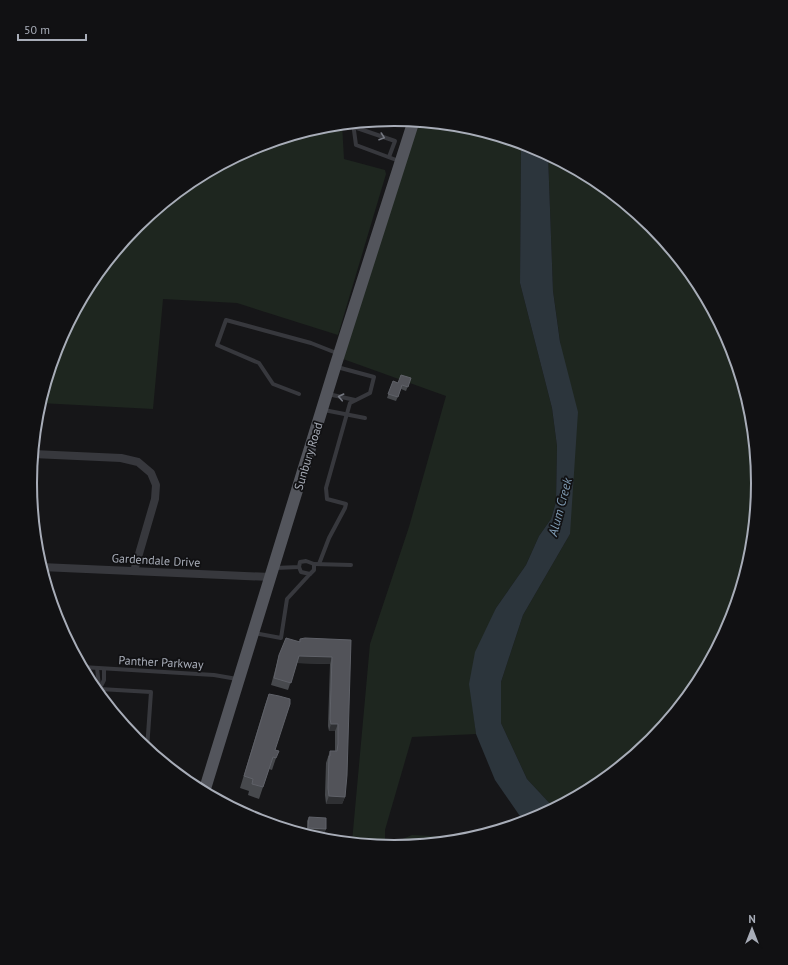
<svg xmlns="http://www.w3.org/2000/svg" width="788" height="965" font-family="'PT Sans',sans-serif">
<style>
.green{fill:#1e261f}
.water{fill:#2c353c}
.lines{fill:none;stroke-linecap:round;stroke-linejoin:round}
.service{stroke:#37383d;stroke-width:4}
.minor{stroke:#37383d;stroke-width:8}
.primary{stroke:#53555c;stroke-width:12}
.wall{fill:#47494d}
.shaded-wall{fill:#2f3033}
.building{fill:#525359;stroke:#5f6168}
.oneway{stroke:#757881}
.labels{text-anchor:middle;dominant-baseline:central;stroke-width:3.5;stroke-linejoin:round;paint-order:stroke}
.street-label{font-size:12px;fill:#a8adb8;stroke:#111113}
.water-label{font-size:13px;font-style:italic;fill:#7f9bb3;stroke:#111113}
.rim{fill:none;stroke:#a8adb8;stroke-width:2}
</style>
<rect width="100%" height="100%" fill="#161618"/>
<g class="green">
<polygon points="419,121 465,126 521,142 520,283 552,408 557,446 556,502 551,519 539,536 526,565 496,608 470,684 476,734 412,737 385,830 385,846 352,842 370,644 409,527 446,396 343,359"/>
<polygon points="342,124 344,159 385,170 386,174 338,335 237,303 163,299 153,409 40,403 58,343 91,280 137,225 185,185 198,184 214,171 215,167 255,146 323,125"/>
<polygon points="548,154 596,180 652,225 697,280 730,343 751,412 758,483 751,554 730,622 697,685 651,740 596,785 554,808 527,779 501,723 501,682 523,615 570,534 560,341 553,291"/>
<polygon points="412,835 469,838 397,846 398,841"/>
</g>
<polygon class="water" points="521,142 534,146 548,154 553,291 560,342 578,412 570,534 523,615 501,682 501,723 527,779 554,808 524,822 495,780 476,734 469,684 475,652 496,608 526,565 539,536 551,519 556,502 557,446 552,408 520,283"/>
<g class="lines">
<g class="service">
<polyline points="353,123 356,145 399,161"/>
<polyline points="354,127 395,141 389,157"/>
<polyline points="299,394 273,384 259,363 217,345 226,320 311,343 339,354"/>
<polyline points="328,394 355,400"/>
<polyline points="324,410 365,418"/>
<polyline points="319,564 329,538 345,508 346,504 327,499 326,488 350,403 370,393 374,377 337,367"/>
<polyline points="275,568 299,567 300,562 306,561 314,564 351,565"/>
<polyline points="310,574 314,570 314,564"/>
<polyline points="254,633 281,638 287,599 310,574 301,572 299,567"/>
<polyline points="82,667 214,675 237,679"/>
<polyline points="97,668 100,695"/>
<polyline points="100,688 104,680 104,669"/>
<polyline points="100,689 151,692 147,749"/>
<polyline points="314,837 336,838"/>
</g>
<g class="minor">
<polyline points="33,454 121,458 138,462 151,473 156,485 155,499 134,571"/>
<polyline points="41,567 270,577"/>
</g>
<polyline class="primary" points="204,792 335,367 414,120"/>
</g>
<g class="wall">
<polygon points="411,378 406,391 401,389 396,401 387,398 393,381 398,383"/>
<polygon points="300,639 351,640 345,797 342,804 326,804 325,795 326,763 330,751 335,751 335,731 329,731 328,726 330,664 297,663 288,690 271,685 277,663 279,655 299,642"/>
<polygon points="269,694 276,758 272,770 269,769 259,799 248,795 249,791 240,788 265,705"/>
<polygon points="309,817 326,829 324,833 307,832 307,821"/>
</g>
<g class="shaded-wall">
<polygon points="299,656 332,657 330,664 296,663"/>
<polygon points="331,724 338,724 335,731 329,731"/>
<polygon points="329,796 345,797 342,804 326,804"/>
<polygon points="308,828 326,829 324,833 307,832"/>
</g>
<g class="building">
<polygon points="401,375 411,378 408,387 402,385 398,397 388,394 393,381 398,383"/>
<polygon points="286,638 300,642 300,639 305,638 351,640 347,775 345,797 329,796 328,788 329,756 330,756 330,751 337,751 338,744 338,724 331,724 330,719 332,657 299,656 291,683 274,678 279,655"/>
<polygon points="269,694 279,696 290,699 290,704 275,750 279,751 276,758 273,757 263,787 252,784 253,779 244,776"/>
<polygon points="309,817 326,818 326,829 308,828"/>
</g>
<defs><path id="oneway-chevron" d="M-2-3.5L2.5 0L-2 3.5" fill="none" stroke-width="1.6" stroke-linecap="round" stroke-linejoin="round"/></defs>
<g class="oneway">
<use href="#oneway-chevron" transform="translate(382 137) rotate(19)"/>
<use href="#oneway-chevron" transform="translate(341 397) rotate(-168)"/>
</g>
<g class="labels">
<g class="street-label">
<text transform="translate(308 456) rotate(-73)">Sunbury Road</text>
<text transform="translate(156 560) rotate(3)">Gardendale Drive</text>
<text transform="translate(161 662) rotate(3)">Panther Parkway</text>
</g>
<g class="water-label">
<text transform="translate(560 507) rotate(-75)">Alum Creek</text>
</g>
</g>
<path d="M0 0H788V965H0ZM37 483a357 357 0 1 1 714 0a357 357 0 1 1-714 0Z" fill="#111113" fill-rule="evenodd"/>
<path class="rim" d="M37 483a357 357 0 1 1 714 0a357 357 0 1 1-714 0Z"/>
<g transform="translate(752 929)" stroke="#111113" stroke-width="3" paint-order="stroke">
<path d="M0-3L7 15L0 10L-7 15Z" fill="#a8adb8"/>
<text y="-6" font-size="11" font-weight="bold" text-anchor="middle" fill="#a8adb8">N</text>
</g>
<path d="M18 34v6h68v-6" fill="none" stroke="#a8adb8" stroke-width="2"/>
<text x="24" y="34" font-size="12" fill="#a8adb8" stroke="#111113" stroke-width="3" paint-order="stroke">50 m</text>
</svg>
